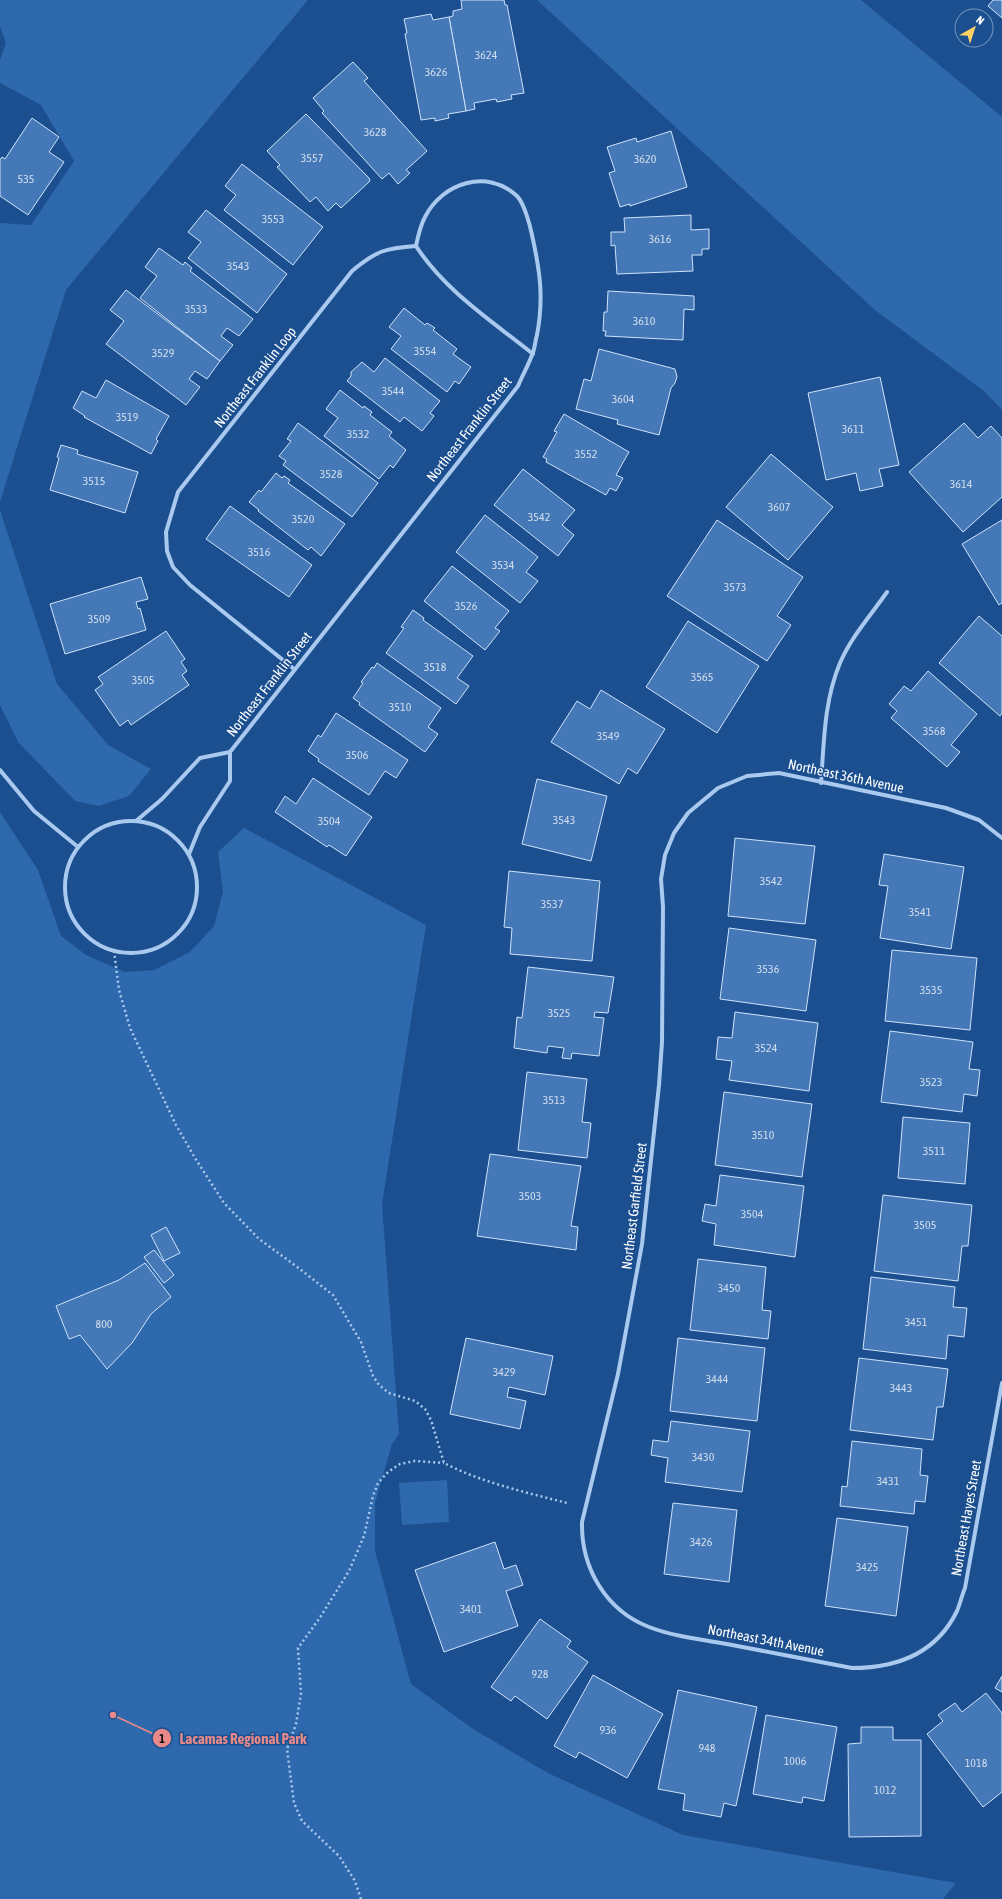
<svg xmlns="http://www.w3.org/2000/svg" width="1002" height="1899" font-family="'Asap Condensed',sans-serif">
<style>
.green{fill:#2e69ad}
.building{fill:#4478b7;stroke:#cfe3fa}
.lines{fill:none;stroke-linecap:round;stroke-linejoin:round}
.path{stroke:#a9c9ee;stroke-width:2.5;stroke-dasharray:2 3;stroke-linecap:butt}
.minor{stroke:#a9c9ee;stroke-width:4}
.labels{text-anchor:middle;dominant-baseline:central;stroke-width:3;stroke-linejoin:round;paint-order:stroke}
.number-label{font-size:12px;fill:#d0dded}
.street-label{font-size:14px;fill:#fff;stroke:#1b4f8f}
.leader{fill:none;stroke:#e88989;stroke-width:1.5}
.callout-dot{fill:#e88989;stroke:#1b4f8f;stroke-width:1.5}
.mark-label{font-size:12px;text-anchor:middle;font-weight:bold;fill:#111}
.callout-label{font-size:15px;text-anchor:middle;font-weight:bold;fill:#e88989;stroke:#1b4f8f;stroke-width:3;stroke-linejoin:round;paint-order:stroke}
</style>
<rect width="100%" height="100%" fill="#1b4f8f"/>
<g class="green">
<polygon points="0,0 308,0 66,290 0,502 0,223 31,225 74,161 41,105 0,83 0,60 6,43 0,26"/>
<polygon points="537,0 861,0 1002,117 1002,410 985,392 875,310"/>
<polygon points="0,510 57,684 108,745 151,769 129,796 99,806 75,801 18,742 0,705"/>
<polygon points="0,812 38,870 61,936 86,955 125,972 154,970 190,952 214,926 223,892 218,852 244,828 426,925 382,1204 399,1434 392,1444 375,1503 375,1551 411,1684 473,1729 548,1773 683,1835 956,1883 943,1899 0,1899"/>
<polygon points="447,1480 449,1522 402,1525 399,1483"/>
</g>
<g class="building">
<polygon points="461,0 504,0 505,5 507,5 524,93 511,95 512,99 497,102 496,99 474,103 475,109 466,111 449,17 453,16 453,11 462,9"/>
<polygon points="993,0 1002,0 1002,18 988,6"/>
<polygon points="431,14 433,20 449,17 466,111 448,114 449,118 435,121 435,118 421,120 405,34 407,33 404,19"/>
<polygon points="353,62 368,78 364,81 427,151 406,170 410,173 398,184 389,173 382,179 322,113 324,111 313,98"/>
<polygon points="306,114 369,178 370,181 341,208 336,203 328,211 316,197 310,202 277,167 280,165 267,151"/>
<polygon points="32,118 59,137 49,152 64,162 28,215 0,196 0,160 2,157 5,159"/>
<polygon points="671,131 687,187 630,206 630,204 620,207 609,173 615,171 607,147 636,138 637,142"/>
<polygon points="242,164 323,227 293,265 224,210 236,195 225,186"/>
<polygon points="206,210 287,274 257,313 188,258 201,242 188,232"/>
<polygon points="691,215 691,230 709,229 709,249 702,249 702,255 692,255 693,271 617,274 615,245 611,246 611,232 625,232 624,218"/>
<polygon points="159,248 183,265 185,262 192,268 190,271 253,319 239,336 227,328 221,336 233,345 220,361 140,298 157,276 145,267"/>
<polygon points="126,290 220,361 207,379 195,371 189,379 200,387 186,405 106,344 124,321 110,310"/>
<polygon points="608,291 694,296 694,310 684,309 683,340 605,336 606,331 603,331 604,312 607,312"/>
<polygon points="404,308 425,325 427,323 435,328 433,330 457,349 453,354 471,367 459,384 455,381 447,392 391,349 401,336 389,327"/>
<polygon points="599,349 675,369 677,377 675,383 671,388 659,435 617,424 618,420 576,409 584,379 591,381"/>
<polygon points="385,358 440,401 430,413 434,416 422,431 404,417 400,422 347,381 351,376 351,372 362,362 374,372"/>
<polygon points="880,377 899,465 879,469 883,486 860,491 856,473 826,480 808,393"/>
<polygon points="106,380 169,416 156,439 158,441 151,454 84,417 85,416 73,408 82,391 96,398"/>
<polygon points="340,390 363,408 364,406 372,412 370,415 392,432 389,436 406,450 393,468 390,465 379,479 324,436 338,418 326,409"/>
<polygon points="564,414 629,452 616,475 623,478 616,491 610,488 606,495 546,462 547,459 543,457 557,432 554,431"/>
<polygon points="298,423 378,483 352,517 283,465 286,461 279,456 291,441 287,439"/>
<polygon points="964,423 978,438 991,426 1002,438 1002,497 963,532 909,472"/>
<polygon points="61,445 78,450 77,454 138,472 125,513 50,490 59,458 57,457"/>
<polygon points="771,454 833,507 788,560 726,507"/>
<polygon points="523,469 575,510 562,525 574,535 558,556 494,505"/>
<polygon points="276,473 282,478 284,476 290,480 288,483 345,524 321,556 311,547 308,550 258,511 259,510 249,502 259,490 261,492"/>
<polygon points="230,506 312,565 289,597 206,539"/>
<polygon points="485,515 538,557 526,572 538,581 520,603 456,552"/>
<polygon points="717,520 803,577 777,616 791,625 767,661 667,596"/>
<polygon points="1002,520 1002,603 999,605 962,544"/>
<polygon points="452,566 509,611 495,628 500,631 485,650 424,601"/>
<polygon points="141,577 148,599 136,602 138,609 140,608 146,630 65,654 50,604"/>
<polygon points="413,610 424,618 423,620 473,656 457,678 469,686 456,704 386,653 404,628 401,627"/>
<polygon points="979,616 1002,636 1002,713 1000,716 939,663"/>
<polygon points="688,621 759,666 717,733 646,687"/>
<polygon points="166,631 185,659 181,662 187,671 182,675 189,685 131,725 128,720 120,726 95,690 103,684 98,677"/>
<polygon points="377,663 441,708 428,727 438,734 425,752 359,705 360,703 353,698 363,683 361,682 372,667 374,668"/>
<polygon points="928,671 977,714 951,745 960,752 947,767 891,718 897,711 889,704 904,686 911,691"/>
<polygon points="601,690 665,729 637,774 628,768 619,784 551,742 577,701 590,709"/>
<polygon points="336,713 408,760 396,778 385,771 369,795 318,761 319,759 308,751 318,735 321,737"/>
<polygon points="313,778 372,817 346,856 329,845 327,847 275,812 285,796 296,804"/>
<polygon points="537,779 607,796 591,861 522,844"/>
<polygon points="735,838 815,846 805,924 728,916"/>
<polygon points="884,854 964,867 951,949 880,938 888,886 879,885"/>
<polygon points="509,871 600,881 592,961 510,954 512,928 504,927"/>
<polygon points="729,928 816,940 806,1011 720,999"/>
<polygon points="892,950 977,958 970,1030 885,1021"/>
<polygon points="528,967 614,977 608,1013 595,1012 594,1017 604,1018 599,1056 572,1053 571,1059 562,1058 564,1048 548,1046 547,1053 514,1048 517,1017 522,1018"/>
<polygon points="735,1012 818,1023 809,1091 729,1080 732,1061 716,1059 718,1037 732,1038"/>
<polygon points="890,1031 973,1042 969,1069 980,1070 977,1096 964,1094 962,1112 881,1102"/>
<polygon points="527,1072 587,1079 582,1122 591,1123 587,1158 518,1150"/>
<polygon points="724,1092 812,1104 802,1177 715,1165"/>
<polygon points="903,1117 970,1123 965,1184 898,1178"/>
<polygon points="490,1154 581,1166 571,1226 578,1227 576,1250 477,1236"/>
<polygon points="720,1175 804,1186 795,1257 714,1245 716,1224 702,1221 705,1204 716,1206"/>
<polygon points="883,1195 972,1205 968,1246 962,1246 958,1281 874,1271"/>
<polygon points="166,1227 180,1253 164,1261 151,1235"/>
<polygon points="154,1250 174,1275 164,1283 144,1257"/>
<polygon points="698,1259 766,1267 762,1310 771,1311 768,1339 690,1330"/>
<polygon points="145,1263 171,1297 151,1314 132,1343 107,1369 80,1335 69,1339 56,1306 119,1280"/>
<polygon points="871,1277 955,1287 953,1307 967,1308 964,1337 948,1335 946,1359 863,1349"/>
<polygon points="466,1338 553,1356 545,1395 509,1387 507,1397 526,1401 520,1429 450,1414"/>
<polygon points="678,1338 765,1348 757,1421 670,1411"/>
<polygon points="859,1358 948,1369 943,1407 937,1407 933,1440 850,1430"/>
<polygon points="671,1421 750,1431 742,1492 665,1482 668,1458 651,1455 653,1440 668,1442"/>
<polygon points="852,1441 922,1449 920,1475 928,1476 925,1502 915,1501 914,1514 840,1506 842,1486 847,1487"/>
<polygon points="673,1503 737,1510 729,1582 664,1574"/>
<polygon points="837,1518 908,1527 896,1616 825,1606"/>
<polygon points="495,1542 504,1569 516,1565 523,1585 506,1591 518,1626 444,1652 415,1570"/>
<polygon points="540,1619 571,1641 567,1647 588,1662 547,1719 515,1696 511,1701 491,1687"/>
<polygon points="593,1675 663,1714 627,1778 579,1752 576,1758 554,1746"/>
<polygon points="1002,1676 1002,1692 995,1688"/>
<polygon points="678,1690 757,1707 736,1806 724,1803 721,1817 683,1810 685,1794 658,1789"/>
<polygon points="986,1693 1002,1713 1002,1792 983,1807 927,1734 943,1721 938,1715 955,1703 962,1712"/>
<polygon points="766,1715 837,1727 824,1801 803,1797 802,1803 753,1794"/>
<polygon points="861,1727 893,1727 893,1740 921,1740 921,1836 849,1837 848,1744 861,1743"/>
</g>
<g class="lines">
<g class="path">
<path d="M114,951L119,990L130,1028L176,1125L195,1158L224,1203L259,1239L296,1266L333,1295L361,1342L373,1376L379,1385L389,1393L415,1401L425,1409L431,1420L444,1463C483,1483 525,1492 567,1503"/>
<polyline points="361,1899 355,1881 339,1856 302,1821 294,1803 287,1749 296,1724 301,1694 298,1648 319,1619 349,1571 364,1536 373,1496 378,1483 388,1472 400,1464 415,1461 444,1463"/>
</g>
<g class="minor">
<path d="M416,246C445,291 492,321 533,354"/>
<path d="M294,669L190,585L173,567L167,551L166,532L178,492L352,271C376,251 385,248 416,246"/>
<polyline points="0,770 34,811 78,847"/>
<path d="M821,783C824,742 824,701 840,663C851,637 871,615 887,592"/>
<circle cx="131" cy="887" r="66"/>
<polyline points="136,821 162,799 200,758 230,752"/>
<path d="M1002,838L979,820L946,808L779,773L747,776L718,788L688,813L674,833L665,855L661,879L663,907L662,1042L659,1085L642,1244L618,1374L582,1522C581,1567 605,1610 649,1627C675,1637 705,1640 732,1645C772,1653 812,1660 852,1668C896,1668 936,1654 957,1611C960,1604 962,1595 965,1588L1002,1383"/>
<path d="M189,854L200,827L230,781V752L518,386C522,376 528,366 532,355C535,349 535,341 537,335C544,298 540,271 532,235C530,225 524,203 517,196C487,168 442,183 425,217C420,226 418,236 416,246"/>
</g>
</g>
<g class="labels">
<g class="number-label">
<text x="486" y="55">3624</text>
<text x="436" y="72">3626</text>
<text x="375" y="132">3628</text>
<text x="312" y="158">3557</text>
<text x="645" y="159">3620</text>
<text x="26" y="179">535</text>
<text x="273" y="219">3553</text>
<text x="660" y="239">3616</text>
<text x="238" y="266">3543</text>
<text x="196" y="309">3533</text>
<text x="644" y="321">3610</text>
<text x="425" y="351">3554</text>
<text x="163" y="353">3529</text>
<text x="393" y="391">3544</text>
<text x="623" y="399">3604</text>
<text x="127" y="417">3519</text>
<text x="853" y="429">3611</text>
<text x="358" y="434">3532</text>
<text x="586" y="454">3552</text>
<text x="331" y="474">3528</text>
<text x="94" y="481">3515</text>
<text x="961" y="484">3614</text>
<text x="779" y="507">3607</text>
<text x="539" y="517">3542</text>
<text x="303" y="519">3520</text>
<text x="259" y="552">3516</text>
<text x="503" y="565">3534</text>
<text x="735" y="587">3573</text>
<text x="466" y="606">3526</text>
<text x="99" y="619">3509</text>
<text x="435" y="667">3518</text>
<text x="702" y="677">3565</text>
<text x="143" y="680">3505</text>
<text x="400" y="707">3510</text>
<text x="934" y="731">3568</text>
<text x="608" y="736">3549</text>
<text x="357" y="755">3506</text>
<text x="564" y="820">3543</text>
<text x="329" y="821">3504</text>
<text x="771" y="881">3542</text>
<text x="552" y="904">3537</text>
<text x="920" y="912">3541</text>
<text x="768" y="969">3536</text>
<text x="931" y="990">3535</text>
<text x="559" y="1013">3525</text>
<text x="766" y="1048">3524</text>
<text x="931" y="1082">3523</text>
<text x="554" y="1100">3513</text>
<text x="763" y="1135">3510</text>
<text x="934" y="1151">3511</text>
<text x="530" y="1196">3503</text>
<text x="752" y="1214">3504</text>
<text x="925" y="1225">3505</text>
<text x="729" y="1288">3450</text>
<text x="916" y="1322">3451</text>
<text x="104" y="1324">800</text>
<text x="504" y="1372">3429</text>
<text x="717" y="1379">3444</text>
<text x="901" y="1388">3443</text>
<text x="703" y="1457">3430</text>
<text x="888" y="1481">3431</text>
<text x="701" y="1542">3426</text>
<text x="867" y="1567">3425</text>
<text x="471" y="1609">3401</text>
<text x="540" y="1674">928</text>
<text x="608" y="1730">936</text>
<text x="707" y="1748">948</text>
<text x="795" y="1761">1006</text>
<text x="976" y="1763">1018</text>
<text x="885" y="1790">1012</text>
</g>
<g class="street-label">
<text transform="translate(255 377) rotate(-52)">Northeast Franklin Loop</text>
<text transform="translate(469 429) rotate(-52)">Northeast Franklin Street</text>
<text transform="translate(269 684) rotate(-52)">Northeast Franklin Street</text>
<text transform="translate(846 776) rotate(12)">Northeast 36th Avenue</text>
<text transform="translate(634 1206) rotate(-83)">Northeast Garfield Street</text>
<text transform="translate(966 1518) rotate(-80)">Northeast Hayes Street</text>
<text transform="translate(766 1640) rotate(11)">Northeast 34th Avenue</text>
</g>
</g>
<path class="leader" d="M113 1715L162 1738"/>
<g class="callout-dot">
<circle cx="113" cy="1715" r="4"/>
<circle cx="162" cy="1738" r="10"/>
</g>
<g class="mark-label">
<text x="162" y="1743">1</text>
</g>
<g class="callout-label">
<text x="243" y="1744">Lacamas Regional Park</text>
</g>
<g transform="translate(974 28) rotate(39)"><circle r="19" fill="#1b4f8f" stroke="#7695bc"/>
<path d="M0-3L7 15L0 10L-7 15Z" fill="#ffd166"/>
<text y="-6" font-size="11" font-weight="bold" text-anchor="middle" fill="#ffffff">N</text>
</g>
</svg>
